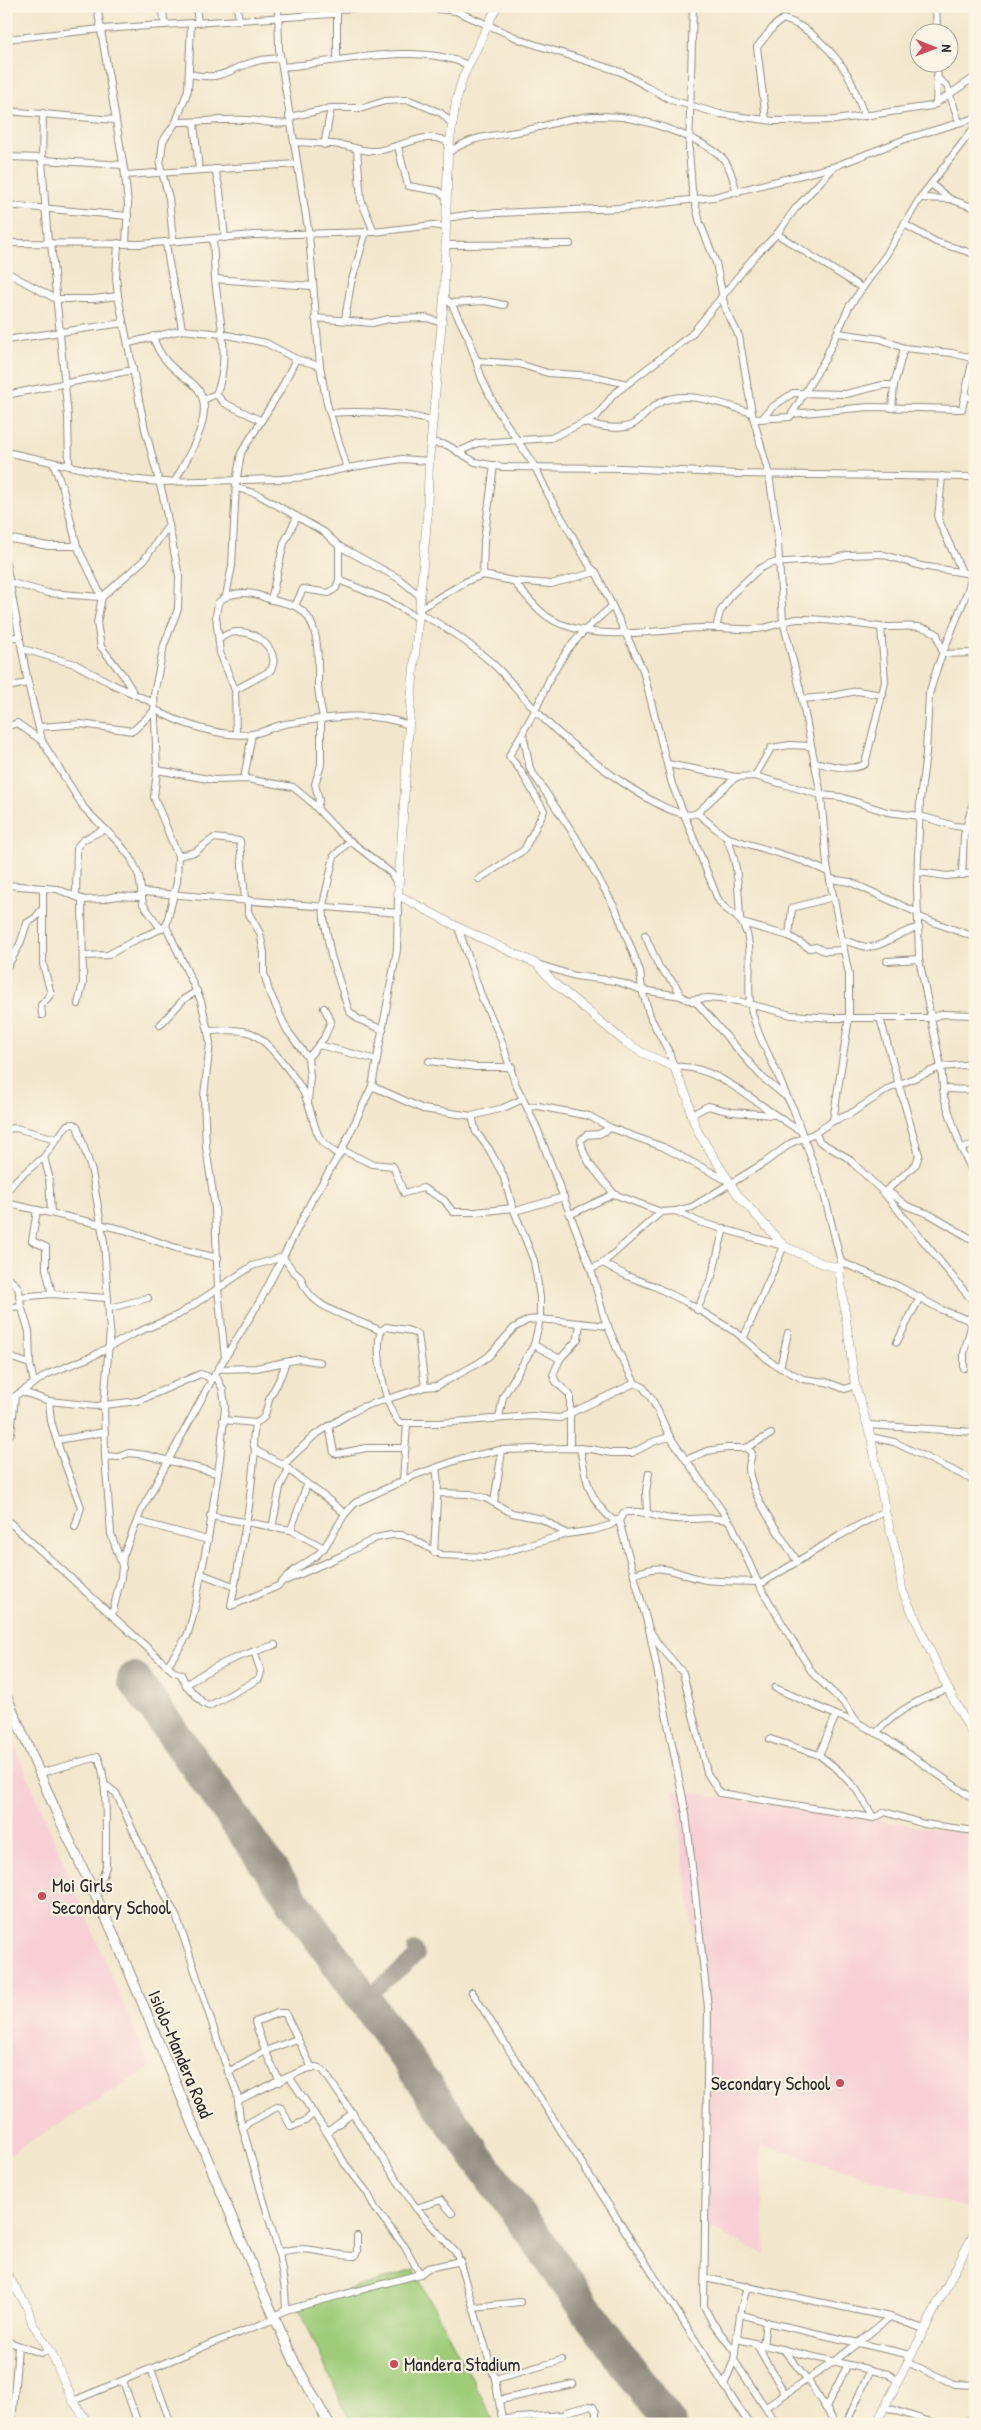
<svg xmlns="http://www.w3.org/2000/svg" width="981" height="2430" font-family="'Patrick Hand',sans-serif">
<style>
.built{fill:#f7cfd4}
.pitch{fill:#9ecc79;stroke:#647c52}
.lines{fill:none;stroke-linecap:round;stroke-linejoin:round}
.taxiway{stroke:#8e897c;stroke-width:14}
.runway{stroke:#8e897c;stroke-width:34}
.minor-casing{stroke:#8e897c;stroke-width:8}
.major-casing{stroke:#8e897c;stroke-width:9}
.highway-casing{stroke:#8e897c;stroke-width:11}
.minor{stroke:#fff;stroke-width:6}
.major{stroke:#fff;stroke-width:8}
.highway{stroke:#fff;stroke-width:9}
.poi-dot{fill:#d1495b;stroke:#fcf5e5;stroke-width:2}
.labels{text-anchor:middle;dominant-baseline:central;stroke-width:4.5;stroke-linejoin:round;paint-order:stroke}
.poi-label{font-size:19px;fill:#2b2b2b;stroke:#fcf5e5;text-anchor:start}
.street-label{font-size:19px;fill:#2b2b2b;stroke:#fcf5e5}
</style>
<rect width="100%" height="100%" fill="#fcf5e5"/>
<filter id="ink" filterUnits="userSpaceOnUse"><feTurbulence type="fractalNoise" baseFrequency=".02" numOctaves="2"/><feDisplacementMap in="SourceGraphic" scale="10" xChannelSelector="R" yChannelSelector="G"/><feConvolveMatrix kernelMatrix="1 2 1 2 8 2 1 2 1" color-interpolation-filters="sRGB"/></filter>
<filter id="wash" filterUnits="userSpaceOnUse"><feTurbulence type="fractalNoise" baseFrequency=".0096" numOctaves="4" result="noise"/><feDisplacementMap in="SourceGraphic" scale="20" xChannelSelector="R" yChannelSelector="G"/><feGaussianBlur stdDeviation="1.12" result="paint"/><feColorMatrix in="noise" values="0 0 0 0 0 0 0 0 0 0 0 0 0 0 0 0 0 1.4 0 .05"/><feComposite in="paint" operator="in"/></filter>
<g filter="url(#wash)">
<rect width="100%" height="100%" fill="#f2e7cc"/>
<g class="built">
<polygon points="6,1725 150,2068 6,2156"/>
<polygon points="674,1790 956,1832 975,1832 975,2211 760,2144 765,2255 702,2224 706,2021"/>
</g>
<polygon class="pitch" points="414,2270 496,2424 351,2424 298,2305"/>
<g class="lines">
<polyline class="taxiway" points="363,2000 418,1955 414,1949"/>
<polyline class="runway" points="134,1679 669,2424"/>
</g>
</g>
<g filter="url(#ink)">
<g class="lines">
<defs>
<g id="minor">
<polyline points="97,6 125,175 128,204 126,243"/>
<polyline points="162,6 165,25"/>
<polyline points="196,6 198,23"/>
<polyline points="237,6 239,20"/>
<polyline points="278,6 279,49 309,235 320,366 327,404 347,468"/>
<polyline points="366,6 428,8 456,11 524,41 621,72 671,100 720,114 774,121 835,120 932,106 975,77"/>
<polyline points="693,6 689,150 692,190 700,223 716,263 725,308 739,336 752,413 769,475 777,528 783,621 800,689 821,795 827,865 849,975 849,1017 833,1121"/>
<polyline points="936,6 937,32"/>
<polyline points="337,10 337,60"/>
<polyline points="6,39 102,29 333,14 337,10 365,6"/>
<path d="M282,67C338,63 415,41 468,65"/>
<path d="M190,74C223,82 229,68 257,61C264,59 273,59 280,58"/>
<polyline points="937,78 947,86 959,122"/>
<polyline points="936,104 938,62"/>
<polyline points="6,111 115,120"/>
<polyline points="43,113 42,160 48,243"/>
<polyline points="289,117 331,108 363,108 385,101 409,100 441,113 452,124"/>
<path d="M766,120L757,47L774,26L783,19C808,25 836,54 849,77C855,89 859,103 865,116"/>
<polyline points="176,122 188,90 191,24"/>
<polyline points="194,123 199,170"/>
<path d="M294,142C309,143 325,143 340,145C352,146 362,152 375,151C399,149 427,128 449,143"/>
<polyline points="324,145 331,108"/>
<polyline points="398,147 408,186 438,191 445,196"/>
<polyline points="357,150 361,200 374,232"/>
<path d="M448,153C476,133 495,137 527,130C549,125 571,117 594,116C605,116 618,116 628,118C652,122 710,141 725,161C731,169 734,182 737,193"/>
<polyline points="6,157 42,158"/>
<polyline points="42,160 123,165"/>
<polyline points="215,169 220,191 225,238"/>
<polyline points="125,175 297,164"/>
<polyline points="931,184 950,199 975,208"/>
<polyline points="920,198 950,199"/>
<polyline points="6,205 128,216"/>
<polyline points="446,218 473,214 622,208 714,197 833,167 908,138 975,118"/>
<polyline points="904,224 936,242 975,254"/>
<polyline points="777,234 862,288"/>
<path d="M173,241L169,198L160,165L163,141L176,122C200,122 223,119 247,120C262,121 275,125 290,123"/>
<path d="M166,242C169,272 178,300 182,330"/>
<polyline points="6,243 141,244 254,235 374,232 433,225 446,227"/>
<polyline points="51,243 68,417 69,466"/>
<polyline points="118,243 116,278 118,296 145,429 163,496 179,576 178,609 164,645 154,694 157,770 154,797 178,856 177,882 166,926 201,1001 208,1031 210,1043 204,1096 206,1147 215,1208 218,1289 225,1358"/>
<polyline points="446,245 570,244"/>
<polyline points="6,272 56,299 94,299 118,296"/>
<polyline points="215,279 312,286"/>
<path d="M444,298L451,303L468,337L482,379L496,408L535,467L549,496L591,568L596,572L643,670L672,784L717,897C724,914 740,911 747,934C753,956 747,980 750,1002C754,1030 769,1054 780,1080C784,1090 787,1098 793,1108L824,1194L841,1262L839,1268"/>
<polyline points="451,303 485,301 504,305"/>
<polyline points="315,318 372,323 389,319 427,318 442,323"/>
<polyline points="345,319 351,283 366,232"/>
<polyline points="838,333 881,339 904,348 952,353 975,359"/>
<path d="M153,336C159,359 175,370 192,383C222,406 188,456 175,481"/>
<polyline points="6,340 123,323"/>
<polyline points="129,343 182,330 222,334 266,343 296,359 320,366"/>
<polyline points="475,357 478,361 519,364 548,373 593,376 627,384"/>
<polyline points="216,394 224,403 260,420"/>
<polyline points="6,395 133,370"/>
<polyline points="966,397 975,398"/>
<path d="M203,400L216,394C232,358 218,315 215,278C214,265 214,252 213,239"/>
<polyline points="892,408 894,385 904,348"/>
<path d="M330,413C358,411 407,412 433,422"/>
<polyline points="792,414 869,407 962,409 973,358"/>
<polyline points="755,419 790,417 825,359 849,307 886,255 920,198 973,129"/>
<polyline points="762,419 771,408 793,393 846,394 883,385 894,385"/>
<path d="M585,423C598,426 623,432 635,423C646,415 654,402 669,399C695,392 728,406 752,413"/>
<polyline points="430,447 435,443 447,445 475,462 502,467 622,468 739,474 975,477"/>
<polyline points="6,452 129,479 160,482 280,479 307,477 347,468 402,459 429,461"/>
<polyline points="458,452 478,443 551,438 597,416 614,394 691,335 753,258 777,234 795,209 833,168"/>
<polyline points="53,463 63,489 77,546 102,597 97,623 101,647 123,675 133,692"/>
<polyline points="942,476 938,519 962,572"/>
<polyline points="237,488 257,494 324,532 339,546 398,578 419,595"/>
<polyline points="6,538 48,546 77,546"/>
<polyline points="339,546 339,580 387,600 418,618"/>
<polyline points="6,563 28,683 42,741 84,808 119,843 131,858 139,876 143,904 161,929 166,926"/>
<polyline points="975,564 968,590 938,665 929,694 926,753 920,800 917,887 919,959 941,1067 944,1097 961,1148 975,1177"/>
<polyline points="483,575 484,541 494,465"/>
<path d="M513,581C527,596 541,617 561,624C605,641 655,630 701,628C720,627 737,630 757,629C771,628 784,620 798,619C826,618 853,624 881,627C900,628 920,622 937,634L943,654L975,653"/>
<polyline points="8,582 48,593 100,597"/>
<polyline points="226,596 232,566 236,482 241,453 280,391 296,359"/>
<polyline points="102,597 144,560 169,525"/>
<polyline points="271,600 284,543 297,517"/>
<polyline points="295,606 303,589 329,593 336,588 339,580"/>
<polyline points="419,609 467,581 483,575 513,581 551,584 596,572"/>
<path d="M419,613C447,627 467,642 491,662C512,681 528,704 548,723C569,744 671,827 697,813L726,837L803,861L828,872"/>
<polyline points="716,628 720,612 732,594 759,569 771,563 832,559 847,555 881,554 921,566 972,574"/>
<polyline points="6,637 20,637"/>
<path d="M219,640C242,617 286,649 270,671L235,690"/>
<polyline points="23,649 75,664 112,684 154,703"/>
<polyline points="6,687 28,683"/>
<polyline points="802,699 826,697 857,691 883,695"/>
<path d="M154,709C180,724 223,738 252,734C265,732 274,726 285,724C324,718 371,710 409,725"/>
<polyline points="6,727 17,723 42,741"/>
<polyline points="39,727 81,724 133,731 154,711"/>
<path d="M523,733L530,769L575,836L617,912L640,971L642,990L651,1019L669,1052L674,1067C717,1062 764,1112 801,1131"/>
<path d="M236,734L235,690L220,653L216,616L218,603C227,592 248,591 261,596C272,601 283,602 294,606C322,616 318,664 318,687C319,697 321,708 323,718"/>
<path d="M814,762C828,765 852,772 865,764L885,682L881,627"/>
<polyline points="667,764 736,777 755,776 821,795 841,797 887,812 920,816 955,826 975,828"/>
<polyline points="157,770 214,780 247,779 293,787 310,801 340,833 391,873 398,885"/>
<polyline points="755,776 771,748 790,745 810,746"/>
<polyline points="244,779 252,734"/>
<polyline points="317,808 319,800 315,784 321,765 321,719"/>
<polyline points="697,813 736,777"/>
<path d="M726,837C739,862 738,890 740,918"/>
<polyline points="350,841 334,856 323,905 324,918 331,956 349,1011 358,1019 383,1030"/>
<polyline points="178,856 195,852 214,838 240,841 245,900"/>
<polyline points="918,872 947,876 975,873"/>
<polyline points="962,875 964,835 975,795"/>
<polyline points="479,879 524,850 544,811 521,771 509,756 536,709 550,678 568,649 585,630 611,607"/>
<polyline points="830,879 850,882 918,913"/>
<polyline points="6,885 57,889 84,900 103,899 116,896 139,897 142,895"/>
<polyline points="143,892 399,913"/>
<polyline points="76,896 77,847 83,840 105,829"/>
<polyline points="248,900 248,912 260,933 264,953 264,973 269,991 287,1030 308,1058 310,1076 308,1102"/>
<polyline points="919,917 975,937"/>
<polyline points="742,923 789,936 809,948 816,947 824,951 844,950"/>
<polyline points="458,927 482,998 500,1036 515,1083 537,1128 591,1269 604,1317 618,1351 635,1383 643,1387 653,1401 670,1437 732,1525 759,1585 813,1674 844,1703 858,1723 884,1737 975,1800"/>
<polyline points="645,935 659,967 675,984 681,996"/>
<polyline points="789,936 792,908 833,897"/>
<path d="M843,940C851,942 859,946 867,947C884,948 899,930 919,928"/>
<polyline points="83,956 108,955 137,939 161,929"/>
<polyline points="887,961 919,959"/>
<polyline points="537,964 575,976 615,981 642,990 681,996 688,1000 708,998 738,1001 792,1015 832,1018 929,1018 943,1014 975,1015"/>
<polyline points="6,969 20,944 27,923 35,918 43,908"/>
<polyline points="692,1001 697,1003 763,1078 785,1096"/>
<polyline points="78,1004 83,983 82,899"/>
<polyline points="42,1015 41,1005 51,994 43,964 43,888"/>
<polyline points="880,1018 919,1155 916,1164 887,1190"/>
<polyline points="160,1025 184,999 197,991"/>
<path d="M208,1031C222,1031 238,1028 251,1033C268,1040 301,1083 307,1101C317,1127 312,1138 339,1155"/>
<polyline points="319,1045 377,1060"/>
<polyline points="308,1058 324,1038 331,1021 324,1008"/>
<polyline points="429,1061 476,1067 512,1067"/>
<polyline points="372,1086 423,1109 472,1116 503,1108 523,1099"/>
<polyline points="943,1089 975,1090"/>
<polyline points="528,1107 538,1106 589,1116 611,1128 663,1147 728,1181"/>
<polyline points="691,1115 708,1106 732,1112 772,1115"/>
<polyline points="472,1116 476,1132 489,1149 503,1175 513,1208 534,1261 540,1297 540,1319 534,1345 503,1397 499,1418"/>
<path d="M611,1128L599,1134L586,1135L581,1140C583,1163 602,1177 614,1194"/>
<polyline points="6,1129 16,1128 56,1139"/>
<polyline points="815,1133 820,1142 848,1158 884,1193 887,1190 907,1206 929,1214 975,1241"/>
<polyline points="961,1148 975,1144"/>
<polyline points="342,1150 372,1164 393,1166 404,1193 423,1188 444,1200 453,1212 476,1212 513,1208"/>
<polyline points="44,1157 49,1176 51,1213"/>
<polyline points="6,1192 17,1179 44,1157 67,1125 74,1124 77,1126 92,1172 104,1242 110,1330 104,1404 105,1456 111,1534 123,1568"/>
<polyline points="884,1193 975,1304"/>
<polyline points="6,1203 125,1230 176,1248 218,1258"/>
<polyline points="37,1210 32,1241 46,1247 46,1269 52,1294"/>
<polyline points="515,1211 564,1197"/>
<polyline points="676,1211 692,1207 764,1163 791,1143 815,1133 833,1121 850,1114 890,1088 941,1067 975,1064"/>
<polyline points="571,1214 614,1194 661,1212 676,1211 699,1222 783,1246"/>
<path d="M283,1257L293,1271L301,1278C310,1311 354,1317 381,1331C374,1350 385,1408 400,1423H440L532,1416L560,1418L635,1383"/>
<polyline points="841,1262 898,1286 942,1310 969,1320 975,1329"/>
<polyline points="603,1263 627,1276 654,1286 686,1302 737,1333 772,1363 791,1373 803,1379 826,1382 845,1389 855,1385"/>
<polyline points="591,1269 603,1263 661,1212"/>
<polyline points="6,1276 18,1287 21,1306 29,1331 30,1364 34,1383"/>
<polyline points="19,1297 52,1294 107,1298"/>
<polyline points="6,1308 21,1306"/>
<polyline points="110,1308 148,1298"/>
<polyline points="697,1310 712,1276 724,1228"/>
<polyline points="969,1320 975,1308"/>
<polyline points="381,1331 386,1327 407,1330 418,1334 425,1387"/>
<polyline points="743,1339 784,1246"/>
<polyline points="897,1342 920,1297"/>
<polyline points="534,1345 560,1359 553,1375 556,1382 570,1395 570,1448"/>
<polyline points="6,1356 30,1364"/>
<polyline points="560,1359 578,1339 580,1323"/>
<polyline points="780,1368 788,1333"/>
<polyline points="964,1368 964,1353 972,1323"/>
<polyline points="218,1369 256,1368 300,1359 320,1362"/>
<polyline points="23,1392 49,1401 96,1406 138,1401 200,1374 207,1376 211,1381"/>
<polyline points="49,1401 51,1421 60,1451 81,1507 75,1527"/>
<polyline points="6,1402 48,1374 93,1356 131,1335 178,1315 252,1266 283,1257 313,1198 342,1150 372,1086 397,950 398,895"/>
<polyline points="223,1420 255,1423 253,1442 255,1450 283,1465 315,1435 347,1415 362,1407 425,1387 437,1386 477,1364 489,1356 514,1328 528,1320 540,1319 608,1326"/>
<path d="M255,1423C270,1418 265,1404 272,1393C278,1383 283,1374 285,1363"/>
<polyline points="868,1425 975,1432"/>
<polyline points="329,1426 334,1453 337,1454 366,1448 405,1448"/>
<polyline points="871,1437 894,1442 975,1481"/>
<polyline points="6,1438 11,1433 15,1397"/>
<polyline points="57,1440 105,1432"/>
<path d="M580,1448C586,1480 588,1499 614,1521"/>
<path d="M746,1448L752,1453C751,1458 749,1464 749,1468C750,1496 783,1538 797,1561"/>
<polyline points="255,1450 249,1506 231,1606 278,1586 293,1571 316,1556 324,1548 345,1514 355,1503 413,1476 460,1459 500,1450 570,1448 591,1449 611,1453 632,1453 655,1441 670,1437"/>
<polyline points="105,1456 118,1457 129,1453 146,1455 217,1473"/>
<polyline points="686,1460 707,1451 726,1448 746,1448 771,1434"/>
<path d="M283,1465C303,1482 325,1495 345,1514"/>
<polyline points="403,1481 407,1424"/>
<polyline points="437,1493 470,1494 485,1498 512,1513 542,1519 567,1534"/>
<polyline points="494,1502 501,1458 500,1450"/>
<polyline points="647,1514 646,1491 649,1473"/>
<polyline points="210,1516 291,1530 324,1548"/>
<path d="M6,1519L174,1672L181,1674L186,1685C212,1665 244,1654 275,1645"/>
<polyline points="137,1521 208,1540"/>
<polyline points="619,1521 649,1629 659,1645 683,1673 707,1773 720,1793 874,1818 885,1812 924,1824 975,1831"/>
<polyline points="272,1528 280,1487 289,1469"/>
<polyline points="291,1530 307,1484"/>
<polyline points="434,1552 438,1483 436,1468"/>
<polyline points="202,1574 233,1586"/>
<path d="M635,1574C668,1561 675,1575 706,1580C723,1582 741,1581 758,1582"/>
<path d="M287,1580L341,1556L376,1538L391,1535H402L413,1539L441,1555L488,1557L567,1534L594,1530L611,1525L617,1520L619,1521L623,1513C640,1508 658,1519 676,1519C694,1520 710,1516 727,1520"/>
<polyline points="759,1585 839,1536 885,1511"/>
<polyline points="112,1615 121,1577 123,1556 141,1511 215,1374 260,1301 283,1257"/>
<polyline points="649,1629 686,1814 708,2007 704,2306 712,2322 735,2352"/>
<polyline points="168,1665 187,1636 193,1616 209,1533 220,1459 225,1407 223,1390 215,1374"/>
<polyline points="186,1685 204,1704 209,1706 259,1679 261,1672 254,1651"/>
<polyline points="775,1688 836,1715 858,1723"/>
<path d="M876,1733C896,1711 920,1698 948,1689"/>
<polyline points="770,1739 819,1755 837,1769 856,1789 874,1818"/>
<polyline points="819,1755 836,1715"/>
<path d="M40,1773L98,1757C109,1780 105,1838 106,1866L103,1876L94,1893"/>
<polyline points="472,1992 749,2424"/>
<polyline points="297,2039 265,2051 255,2022 278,2013 285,2013 312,2068"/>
<polyline points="228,2072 265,2051 280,2082"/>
<polyline points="290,2078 329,2136 345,2164 367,2192 375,2208 405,2247 420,2274 428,2268 461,2261"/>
<path d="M238,2101C249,2095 306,2067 315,2067C319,2067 320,2069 323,2070L416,2208L457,2254L495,2379L503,2424"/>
<polyline points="244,2128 248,2123 277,2107 281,2108 291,2127 305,2121 314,2113"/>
<polyline points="327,2132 353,2113"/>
<polyline points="416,2208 441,2200 452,2213"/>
<path d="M279,2253C302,2243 331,2256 355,2256L357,2252V2236"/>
<polyline points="705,2278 890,2317 924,2329"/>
<polyline points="747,2286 740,2314 734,2360 776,2424"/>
<polyline points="474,2307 520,2302"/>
<polyline points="286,2310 420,2274"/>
<polyline points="740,2314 766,2322 911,2355"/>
<polyline points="737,2339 888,2374 898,2381"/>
<polyline points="6,2341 41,2353 50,2350"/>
<polyline points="757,2345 785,2394"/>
<polyline points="763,2346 766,2322"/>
<polyline points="783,2349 807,2379 836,2424"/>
<polyline points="907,2362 954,2384 975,2385"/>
<polyline points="151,2369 171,2424"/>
<polyline points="495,2379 562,2360"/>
<polyline points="123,2381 138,2424"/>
<polyline points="724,2385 734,2360"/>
<polyline points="500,2400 573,2384"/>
<polyline points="73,2401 220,2340 275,2319 278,2314 286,2310 285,2290 279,2253 240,2119 237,2093 224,2060 193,1965 177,1918 137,1839 116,1793 104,1784"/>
<polyline points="766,2407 835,2361 890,2317"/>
<polyline points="885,2407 936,2424"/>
<polyline points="826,2408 847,2366"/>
<polyline points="503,2419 563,2415"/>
<polyline points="12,2424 18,2346"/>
<polyline points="560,2424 566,2412 589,2406 593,2407 596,2412 596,2424"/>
<polyline points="846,2424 870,2371"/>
<polyline points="954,2424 975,2419"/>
</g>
<g id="major">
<polyline points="497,6 463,77 456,101 448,153 444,298 429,461 427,519 409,725 398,895 458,927 537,964 554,983 625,1042 641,1052 674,1067 688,1099 691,1115 698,1132 737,1194 784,1246 823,1264 839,1268 855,1385 871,1437 885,1511 898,1559 902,1590 948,1689 975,1739"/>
<polyline points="6,2273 27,2306 32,2323 50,2350 73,2401 89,2424"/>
<polyline points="876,2424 975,2231"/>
</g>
<polyline id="highway" points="6,1695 58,1816 113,1933 263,2292 295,2363 329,2424"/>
</defs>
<use href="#minor" class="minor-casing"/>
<use href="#major" class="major-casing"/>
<use href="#highway" class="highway-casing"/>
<use href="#minor" class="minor"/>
<use href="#major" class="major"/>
<use href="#highway" class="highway"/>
</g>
</g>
<g class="poi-dot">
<circle cx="42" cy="1896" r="5"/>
<circle cx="840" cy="2083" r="5"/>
<circle cx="394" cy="2364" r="5"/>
</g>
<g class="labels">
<g class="poi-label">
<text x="52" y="1885">Moi Girls<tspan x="52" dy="22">Secondary School</tspan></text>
<text x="830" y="2083" text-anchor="end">Secondary School</text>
<text x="404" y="2364">Mandera Stadium</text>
</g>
<g class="street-label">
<text transform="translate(181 2054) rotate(67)">Isiolo-Mandera Road</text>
</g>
</g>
<rect width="981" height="2430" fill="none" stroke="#fcf5e5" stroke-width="25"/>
<g transform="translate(934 48) rotate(91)"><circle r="24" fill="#fcf5e5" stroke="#a8a49b"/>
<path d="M0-4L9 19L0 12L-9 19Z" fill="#d1495b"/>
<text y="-8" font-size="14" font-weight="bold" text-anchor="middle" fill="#2b2b2b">N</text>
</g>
</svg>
